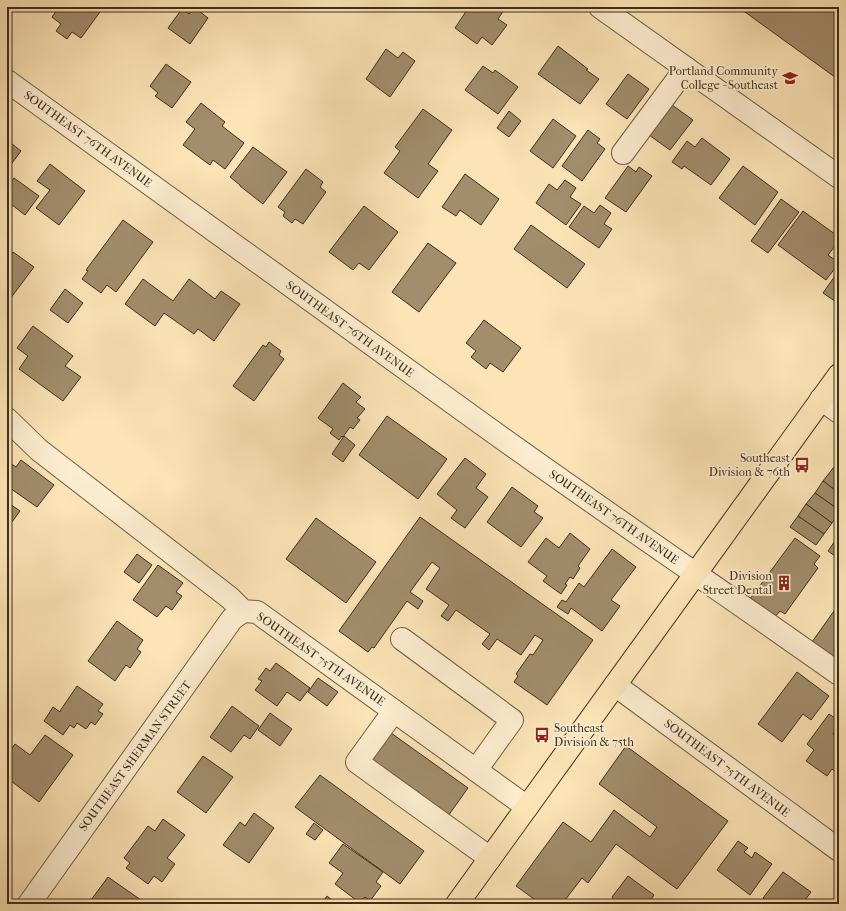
<svg xmlns="http://www.w3.org/2000/svg" width="846" height="911" font-family="'IM FELL French Canon',serif">
<style>
.building{fill:#a28d6c;stroke:#402e1c}
.lines{fill:none;stroke-linecap:round;stroke-linejoin:round}
.minor-casing{stroke:#6f5c42;stroke-width:24}
.major-casing{stroke:#402e1c;stroke-width:24}
.minor{stroke:#fdedd0;stroke-width:22}
.major{stroke:#fce4b6;stroke-width:22}
.labels{text-anchor:middle;dominant-baseline:central;stroke-width:3.5;stroke-linejoin:round;paint-order:stroke}
.poi-label{font-size:12px;fill:#402e1c;stroke:#fdedd0;text-anchor:end}
.street-label{font-size:12px;fill:#402e1c;stroke:#fdedd0}
</style>
<rect width="100%" height="100%" fill="#fce4b6"/>
<filter id="stains"><feTurbulence type="fractalNoise" baseFrequency=".005" numOctaves="4"/><feColorMatrix values="0 0 0 0 .2 0 0 0 0 .09 0 0 0 0 .02 0 0 0 .5 -.17"/></filter>
<radialGradient id="worn" r=".72"><stop offset=".6" stop-color="#630" stop-opacity="0"/><stop offset="1" stop-color="#630" stop-opacity=".3"/></radialGradient>
<g class="building">
<polygon points="59,7 94,7 100,12 81,38 72,32 67,39 56,31 61,24 52,17"/>
<polygon points="194,7 208,18 190,44 168,28 182,9 189,14"/>
<polygon points="469,7 506,7 498,19 507,25 492,45 482,37 477,44 455,28"/>
<polygon points="738,7 838,7 839,80"/>
<polygon points="558,46 588,69 586,70 599,79 580,104 538,74"/>
<polygon points="386,49 398,58 403,52 415,61 390,97 366,79"/>
<polygon points="166,64 191,82 172,108 155,96 158,93 150,86"/>
<polygon points="483,66 493,73 495,70 518,87 498,114 465,90"/>
<polygon points="628,74 649,89 627,119 606,104"/>
<polygon points="201,103 225,122 222,126 244,143 225,169 213,160 210,165 183,145 195,129 186,122"/>
<polygon points="672,105 693,120 670,150 649,135"/>
<polygon points="423,109 452,130 428,164 438,171 418,198 384,173 400,151 395,147"/>
<polygon points="509,111 521,121 509,137 497,128"/>
<polygon points="553,119 576,136 553,168 530,151"/>
<polygon points="588,130 600,139 597,143 605,149 582,181 562,166"/>
<polygon points="702,138 730,159 711,185 684,166 682,169 672,162 687,141 695,147"/>
<polygon points="7,140 21,151 7,170"/>
<polygon points="253,147 287,172 263,204 240,186 240,185 230,177"/>
<polygon points="50,164 85,191 59,225 36,208 50,190 37,181"/>
<polygon points="628,166 636,172 639,167 652,176 626,212 605,198"/>
<polygon points="743,166 778,192 755,225 719,198"/>
<polygon points="306,169 323,182 320,187 326,192 303,224 295,219 292,223 283,216 285,212 278,207"/>
<polygon points="465,174 499,199 481,225 460,210 456,216 442,207"/>
<polygon points="14,178 39,196 25,215 7,201 7,188"/>
<polygon points="565,180 576,188 570,197 581,204 566,225 536,203 549,184 557,190"/>
<polygon points="781,199 799,212 768,253 751,241"/>
<polygon points="600,205 611,213 604,224 612,229 599,248 569,227 584,206 594,213"/>
<polygon points="364,206 398,232 369,270 359,263 353,270 329,252"/>
<polygon points="803,211 839,237 839,241 828,255 839,263 826,280 778,245"/>
<polygon points="123,220 153,242 116,292 107,285 101,293 82,279 88,271 86,270"/>
<polygon points="531,225 585,264 567,288 514,249"/>
<polygon points="428,243 456,263 419,312 392,292"/>
<polygon points="13,252 34,267 7,303 7,256 9,258"/>
<polygon points="839,270 839,304 823,293"/>
<polygon points="143,279 173,301 189,279 215,299 221,291 240,304 214,341 198,329 194,334 164,313 155,326 125,304"/>
<polygon points="65,289 83,303 68,323 50,310"/>
<polygon points="484,320 521,348 503,372 490,363 486,369 471,357 476,351 466,343"/>
<polygon points="33,326 73,356 65,366 81,377 63,401 19,369 28,356 17,348"/>
<polygon points="269,342 281,351 279,355 284,359 254,401 233,386 263,345 266,347"/>
<polygon points="343,383 361,397 356,402 365,409 357,418 360,420 353,429 350,427 343,437 342,436 339,440 330,433 333,429 318,418"/>
<polygon points="387,416 447,459 418,499 359,455"/>
<polygon points="344,436 355,445 343,462 332,454"/>
<polygon points="465,458 486,474 476,488 488,497 465,528 451,518 457,510 437,494"/>
<polygon points="21,460 54,485 37,507 7,486 7,466 10,463 16,467"/>
<polygon points="834,467 839,471 839,493 823,481"/>
<polygon points="823,481 839,493 839,510 815,493"/>
<polygon points="512,487 538,506 534,512 543,518 521,547 487,522"/>
<polygon points="815,493 839,510 839,514 832,523 806,504"/>
<polygon points="7,502 20,511 12,522 7,519"/>
<polygon points="806,504 832,523 824,534 798,516"/>
<polygon points="798,516 824,534 816,545 790,527"/>
<polygon points="420,517 593,640 547,705 514,682 518,676 516,674 530,654 533,655 543,640 535,635 521,655 497,639 489,650 482,644 490,634 456,610 448,621 441,616 449,605 426,589 440,568 432,562 410,592 423,601 418,609 407,601 374,648 372,647 368,652 339,631"/>
<polygon points="316,518 376,562 346,603 286,559"/>
<polygon points="570,533 590,549 578,566 580,568 573,579 570,577 565,584 567,585 561,594 543,581 547,576 528,562 546,538 559,548"/>
<polygon points="795,538 820,556 814,564 818,568 785,614 780,611 775,617 750,599"/>
<polygon points="837,538 839,539 839,559 828,551"/>
<polygon points="612,549 636,567 611,600 620,606 602,631 571,608 568,614 557,607 562,600 566,602 579,583 584,587"/>
<polygon points="137,554 152,565 139,583 124,572"/>
<polygon points="158,565 183,583 176,592 182,596 172,610 166,606 157,617 133,600"/>
<polygon points="839,604 839,661 812,642"/>
<polygon points="117,621 143,640 137,649 141,652 130,668 126,665 115,681 88,661"/>
<polygon points="276,663 310,688 300,701 287,692 277,706 255,690 262,681 258,679 266,668 270,671"/>
<polygon points="797,672 829,696 811,720 803,714 782,742 758,724"/>
<polygon points="318,678 338,692 327,706 308,692"/>
<polygon points="77,686 103,704 98,711 103,714 95,725 91,722 86,729 77,723 74,728 70,725 63,735 44,721 53,707 60,712 60,711"/>
<polygon points="232,706 259,726 250,739 244,735 231,752 210,737"/>
<polygon points="270,713 292,729 280,746 258,730"/>
<polygon points="829,714 839,721 839,726 833,734 839,739 839,769 836,773 832,769 827,776 806,761 814,750 807,744"/>
<polygon points="391,733 468,788 448,816 371,761"/>
<polygon points="45,735 73,755 39,802 7,778 7,755 15,744 30,755"/>
<polygon points="626,746 728,821 677,889 616,844 588,883 582,878 562,904 541,904 516,886 563,822 591,842 614,810 650,837 657,827 599,784"/>
<polygon points="203,756 233,777 206,813 177,792"/>
<polygon points="320,775 424,851 400,884 295,807"/>
<polygon points="254,813 274,828 249,863 223,845 240,822 245,826"/>
<polygon points="163,819 185,835 167,858 175,864 162,882 154,876 148,884 126,868 130,863 124,858 148,826 155,831"/>
<polygon points="314,823 323,830 315,840 306,834"/>
<polygon points="738,841 748,848 744,852 752,858 755,852 772,864 750,895 717,870"/>
<polygon points="343,844 383,872 376,882 381,886 370,901 365,897 360,903 335,884 343,873 329,863"/>
<polygon points="783,872 811,892 802,904 772,904 763,898"/>
<polygon points="628,876 654,895 648,904 609,904 613,898 612,897"/>
<polygon points="108,877 141,900 138,904 88,904"/>
<polygon points="327,896 337,904 321,904"/>
</g>
<g class="lines">
<defs>
<g id="minor">
<polyline points="600,7 839,177"/>
<path d="M7,81C164,194 320,308 478,421C597,507 719,589 839,674"/>
<polyline points="623,153 686,68"/>
<polyline points="821,399 839,412"/>
<polyline points="7,419 39,450 230,598 243,611 257,612 527,807"/>
<polyline points="402,639 512,720 476,770"/>
<polyline points="615,685 839,850"/>
<polyline points="394,711 357,762 490,858"/>
<polyline points="29,904 232,619 243,611"/>
</g>
<polyline id="major" points="457,904 839,375"/>
</defs>
<use href="#minor" class="minor-casing"/>
<use href="#major" class="major-casing"/>
<use href="#minor" class="minor"/>
<use href="#major" class="major"/>
</g>
<defs>
<symbol id="university-bare" viewBox="-9 -9 18 18"><path d="M0-5L7-2L0 1L-7-2ZM-4 1L0 2.5L4 1V4Q0 6-4 4Z" fill="#8f2418" stroke="#fdedd0" stroke-width="2.5" paint-order="stroke"/></symbol>
<symbol id="bus-bare" viewBox="-9 -9 18 18"><path d="M-5-6H5V4H4V6H2V4H-2V6H-4V4H-5ZM-3.5-4V0h7V-4ZM-3.5 1.2v1.5H-2V1.2ZM2 1.2v1.5H3.5V1.2Z" fill="#8f2418" stroke="#fdedd0" stroke-width="2.5" paint-order="stroke"/></symbol>
<symbol id="building-bare" viewBox="-9 -9 18 18"><path d="M-4-6H4V6H1V3H-1V6H-4ZM-2.5-4.3h1.7v1.8h-1.7ZM.8-4.3h1.7v1.8H.8ZM-2.5-1h1.7V.8h-1.7ZM.8-1h1.7V.8H.8Z" fill="#8f2418" stroke="#fdedd0" stroke-width="2.5" paint-order="stroke"/></symbol>
</defs>
<g fill-rule="evenodd">
<use href="#university-bare" x="779" y="67" width="22" height="22"/>
<use href="#bus-bare" x="791" y="454" width="22" height="22"/>
<use href="#building-bare" x="773" y="572" width="22" height="22"/>
<use href="#bus-bare" x="531" y="724" width="22" height="22"/>
</g>
<g class="labels">
<g class="poi-label">
<text x="778" y="71">Portland Community<tspan x="778" dy="14">College - Southeast</tspan></text>
<text x="790" y="458">Southeast<tspan x="790" dy="14">Division &amp; 76th</tspan></text>
<text x="772" y="576">Division<tspan x="772" dy="14">Street Dental</tspan></text>
<text x="554" y="728" text-anchor="start">Southeast<tspan x="554" dy="14">Division &amp; 75th</tspan></text>
</g>
<g class="street-label">
<text transform="translate(88 139) rotate(36)">SOUTHEAST 76TH AVENUE</text>
<text transform="translate(350 329) rotate(36)">SOUTHEAST 76TH AVENUE</text>
<text transform="translate(614 517) rotate(35)">SOUTHEAST 76TH AVENUE</text>
<text transform="translate(321 659) rotate(35)">SOUTHEAST 75TH AVENUE</text>
<text transform="translate(135 756) rotate(-54)">SOUTHEAST SHERMAN STREET</text>
<text transform="translate(727 768) rotate(37)">SOUTHEAST 75TH AVENUE</text>
</g>
</g>
<rect width="846" height="911" fill="none" stroke="#fce4b6" stroke-width="24"/>
<rect x="8" y="8" width="830" height="895" fill="none" stroke="#402e1c" stroke-width="2"/>
<rect x="12" y="12" width="822" height="887" fill="none" stroke="#402e1c"/>
<rect width="100%" height="100%" filter="url(#stains)"/>
<rect width="100%" height="100%" fill="url(#worn)"/>
</svg>
